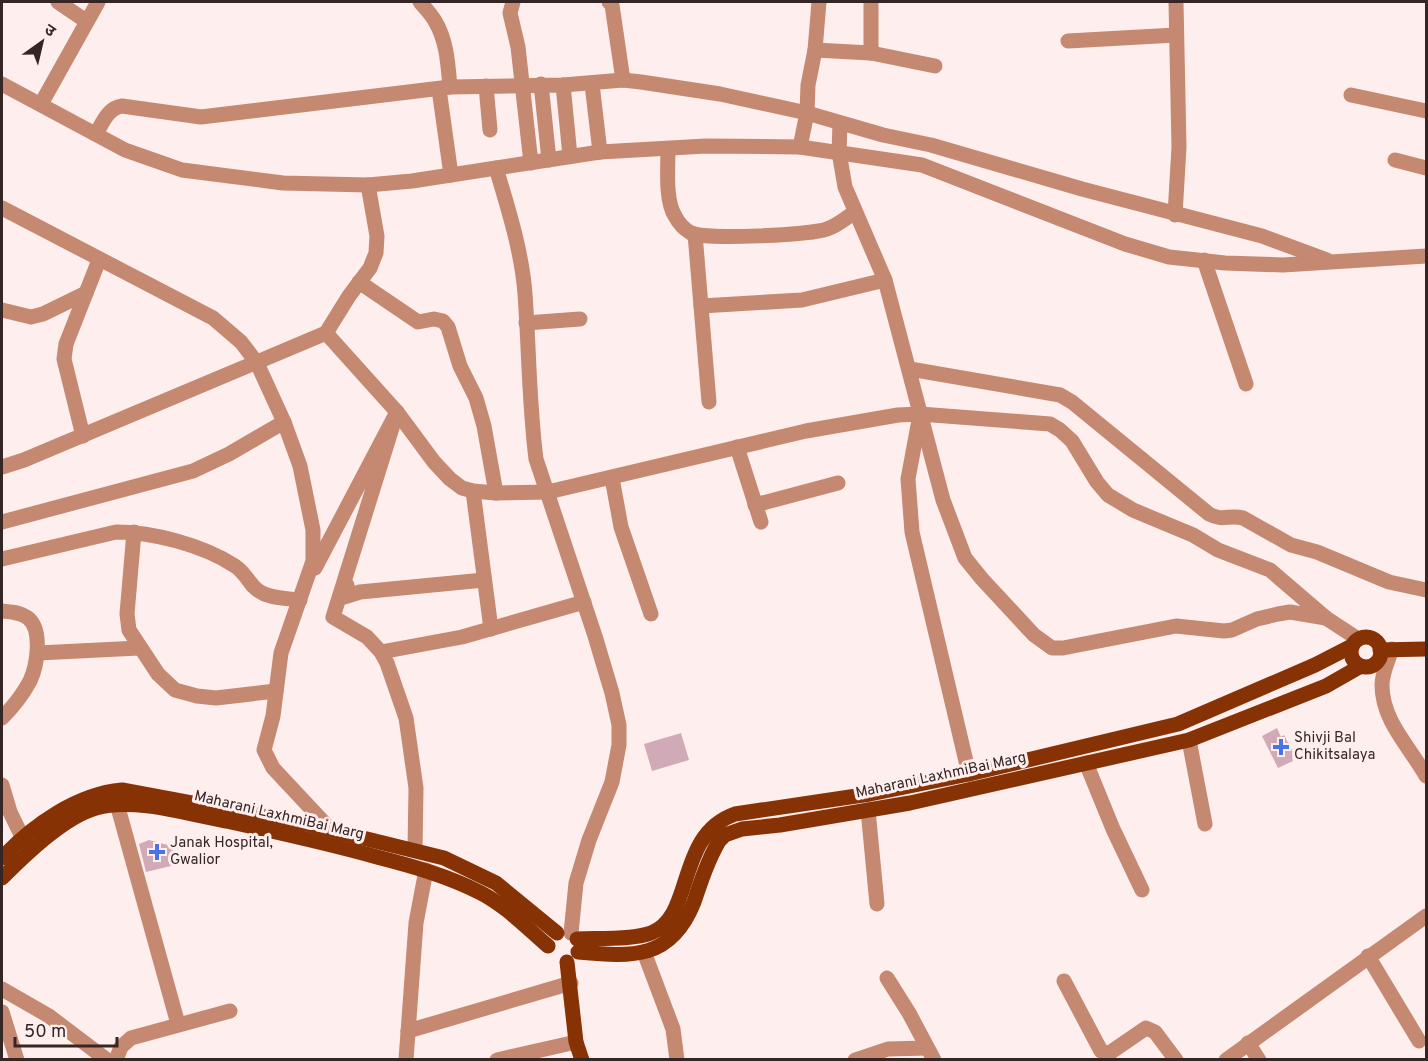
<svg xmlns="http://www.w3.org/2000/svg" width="1428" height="1061" font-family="Overpass,'Noto Sans Devanagari',sans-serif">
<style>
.building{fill:#d0abb7}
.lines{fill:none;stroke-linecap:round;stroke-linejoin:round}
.minor{stroke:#c58870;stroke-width:15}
.major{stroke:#873205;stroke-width:15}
.poi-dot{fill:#4a73e5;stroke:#feeeed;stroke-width:2}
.labels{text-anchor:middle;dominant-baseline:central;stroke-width:6;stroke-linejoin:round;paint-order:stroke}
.poi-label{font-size:15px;fill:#352625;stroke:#feeeed;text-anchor:start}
.street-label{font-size:15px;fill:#352625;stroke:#feeeed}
</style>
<rect width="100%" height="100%" fill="#feeeed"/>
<g class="building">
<polygon points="1277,728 1281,737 1284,735 1295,756 1292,758 1293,761 1278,768 1262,736"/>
<polygon points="681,733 689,760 652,771 644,744"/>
<polygon points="149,840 175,847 179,864 146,872 139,844"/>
</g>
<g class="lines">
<g class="minor">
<polyline points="58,2 86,21"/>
<path d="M420,2C425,8 431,14 435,21C447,41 448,65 450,87"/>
<polyline points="513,2 510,13 518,47 531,163"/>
<polyline points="609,2 612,5 623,80"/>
<polyline points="871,2 871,53"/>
<polyline points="1068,41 1176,35"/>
<polyline points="815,50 871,53 935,66"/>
<polyline points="2,84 125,150 182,170 283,183 368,185 412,181 600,152 706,146 800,147 922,165 1125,244 1169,257 1225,263 1283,265 1426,256"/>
<polyline points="541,84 549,160"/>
<polyline points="592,84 600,152"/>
<polyline points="563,85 570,156"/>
<polyline points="486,86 490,130"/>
<polyline points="439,89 451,175"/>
<polyline points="1351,95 1426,111"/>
<polyline points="41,104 98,2"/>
<polyline points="840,123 839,152 845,187 885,280 943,500 965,558 982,579 1034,635 1052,648 1063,648 1176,626 1224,631 1232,630 1257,619 1278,614 1290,612 1326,618"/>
<path d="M96,134C103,122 108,108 122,106L201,117L450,87L563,85L623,80L641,82L720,94L807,113L883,135L931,145L1082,189L1262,236L1327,260"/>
<polyline points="800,147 807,113 808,85 815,50 819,2"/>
<path d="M668,149C668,168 665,201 675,216C678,222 684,229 691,233C705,240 811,235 827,229C837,226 846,218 855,212"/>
<polyline points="1395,160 1426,168"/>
<path d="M496,168C508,208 522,252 525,294C529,349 529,404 536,459L595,636L612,693L619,725V745L612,782L589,840L576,883L571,933"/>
<polyline points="2,208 213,318 241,342 257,363 284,422 300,466 313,530 313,561 281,653 273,716 264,750 273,768 331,830"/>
<polyline points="1175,215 1179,147 1176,2"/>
<polyline points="695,234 709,402"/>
<polyline points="1204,260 1246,384"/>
<polyline points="359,282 418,322 434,319 443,321 448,327 460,366 476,398 484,426 496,493"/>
<polyline points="701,306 802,300 885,280"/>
<polyline points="2,310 31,317 43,314 86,293"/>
<polyline points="526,323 580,319"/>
<polyline points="326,333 397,412 434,462 450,479 462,488 473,491 496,493 548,492 806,431 898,415 920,414 1050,424 1060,430 1072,441 1097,482 1108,495 1133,510 1193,535 1218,550 1270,570 1326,618 1358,639"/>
<path d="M910,369L1060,395L1072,402L1209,514C1224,522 1229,514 1243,518L1291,545L1317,552L1389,582L1426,590"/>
<polyline points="919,420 908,479 912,532 969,774"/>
<polyline points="83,436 64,359 66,344 99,260"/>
<polyline points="737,447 761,522"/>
<polyline points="2,467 24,460 326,333 349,296 370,268 376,253 377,236 368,185"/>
<polyline points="612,478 621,527 651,614"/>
<polyline points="473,491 491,629"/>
<polyline points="755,505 838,483"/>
<polyline points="2,522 193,471 229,454 284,422"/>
<polyline points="134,532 127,614 129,630 158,674 175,690 197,696 216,698 276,691"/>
<path d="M2,559L116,532C153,532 203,545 235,566C243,571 247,579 253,586C265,599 284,598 300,600"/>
<polyline points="315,568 397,412 333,617 367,637 381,652 387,663 406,718 416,788 415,850"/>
<polyline points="347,585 344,597 360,592 484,580"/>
<path d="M2,611C11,612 20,612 28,618C43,630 37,666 30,681C23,694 13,707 2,718"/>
<path d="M1392,649C1388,661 1382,673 1382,685C1382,721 1410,747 1426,776"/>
<polyline points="381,652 462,637 584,602"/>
<polyline points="38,653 139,648"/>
<polyline points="1189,740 1205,824"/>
<polyline points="1086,763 1113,829 1142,890"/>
<polyline points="2,785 10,812 28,849"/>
<polyline points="117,804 178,1024"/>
<polyline points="868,810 877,904"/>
<polyline points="644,952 673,1029 677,1060"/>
<polyline points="1368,956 1419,1041"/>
<polyline points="887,978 909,1013 934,1060"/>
<polyline points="1064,981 1101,1051 1106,1053 1111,1052 1146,1028 1155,1032 1176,1060"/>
<polyline points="2,989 49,1016 107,1060"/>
<polyline points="2,1012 17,1060"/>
<polyline points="408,1031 571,983"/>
<polyline points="1248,1043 1259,1060"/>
<polyline points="116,1060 121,1047 131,1038 230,1011"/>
<polyline points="406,1060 416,923 426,870"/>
<polyline points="497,1060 576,1042"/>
<polyline points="855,1060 888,1049 927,1048"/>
<polyline points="1226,1060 1426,916"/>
</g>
<g class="major">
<circle cx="1366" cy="652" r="15"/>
<polyline points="1380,650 1426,649"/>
<path d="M2,858C33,825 77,794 122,790L306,824L444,858L496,883L557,933"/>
<path d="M2,878C25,855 64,817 96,808C135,797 188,814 226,821C277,832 327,843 377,857C412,866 448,876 481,893C506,906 527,928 548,946"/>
<path d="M577,939C597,938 633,940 651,933C695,917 675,835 735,814L870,794L969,774L1178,724L1315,665L1352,646"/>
<path d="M578,952C633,957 671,960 694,902C701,881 708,860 719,841L725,835L742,829L780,825L910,803L1189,740L1326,686L1361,666"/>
<polyline points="567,962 576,1042 582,1060"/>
</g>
</g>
<g class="poi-dot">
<path d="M1278 738h6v6h6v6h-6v6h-6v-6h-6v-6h6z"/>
<path d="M154 843h6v6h6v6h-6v6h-6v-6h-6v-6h6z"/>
</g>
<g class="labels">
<g class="poi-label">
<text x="1294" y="738">Shivji Bal<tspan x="1294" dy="17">Chikitsalaya</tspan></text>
<text x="170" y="843">Janak Hospital,<tspan x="170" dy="17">Gwalior</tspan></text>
</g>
<g class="street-label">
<text transform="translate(941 776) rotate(-12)">Maharani LaxhmiBai Marg</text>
<text transform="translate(279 816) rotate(13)">Maharani LaxhmiBai Marg</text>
</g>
</g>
<rect width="1428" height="1061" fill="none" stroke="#352625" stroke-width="6"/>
<g transform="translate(42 42) rotate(34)" stroke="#feeeed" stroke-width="4.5" paint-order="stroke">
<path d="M0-4.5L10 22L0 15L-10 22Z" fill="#352625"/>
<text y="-9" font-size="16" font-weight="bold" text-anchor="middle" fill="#352625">उ</text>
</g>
<path d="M15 1037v9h102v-9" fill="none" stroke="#352625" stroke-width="3"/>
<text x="24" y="1037" font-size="18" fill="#352625" stroke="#feeeed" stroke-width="4.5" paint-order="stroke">50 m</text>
</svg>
